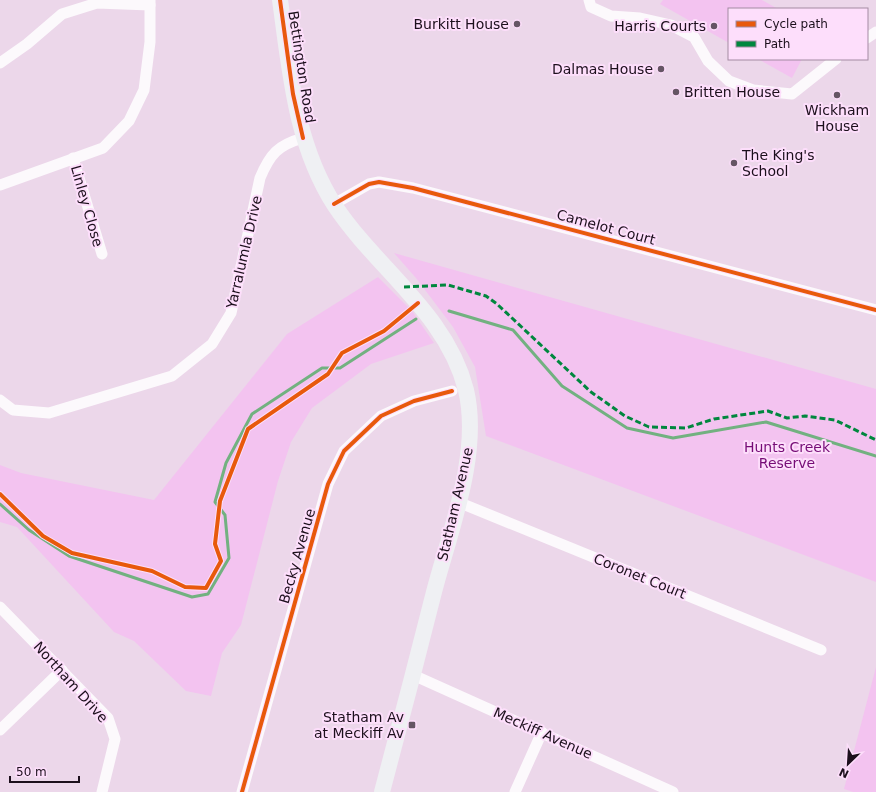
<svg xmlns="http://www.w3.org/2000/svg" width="876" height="792" font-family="'DejaVu Sans',sans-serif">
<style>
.park{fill:#f3c3f0}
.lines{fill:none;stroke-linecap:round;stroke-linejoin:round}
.stream{stroke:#72b180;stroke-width:3}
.street{stroke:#fcf9fc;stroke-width:11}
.secondary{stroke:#eff0f3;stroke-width:16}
.quiet{stroke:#00873e;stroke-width:3;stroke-dasharray:6 3;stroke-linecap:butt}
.cycleway-casing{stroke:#fddefb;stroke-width:6}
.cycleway{stroke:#e8590c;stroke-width:4}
.poi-dot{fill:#655564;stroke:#fddefb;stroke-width:1.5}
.labels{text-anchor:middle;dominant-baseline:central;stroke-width:4;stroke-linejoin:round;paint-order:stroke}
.poi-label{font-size:14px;fill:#1c0f1c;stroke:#fddefb;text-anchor:end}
.street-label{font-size:14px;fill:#1c0f1c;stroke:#fddefb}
.park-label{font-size:14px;fill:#760c76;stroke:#fddefb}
</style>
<rect width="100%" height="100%" fill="#ecd7ea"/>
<g class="park">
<polygon points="663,0 762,0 778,9 729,9 729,43 660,4"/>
<polygon points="758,59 802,59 792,78"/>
<polygon points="394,253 876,389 876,582 486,436 475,367 453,327 416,278"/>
<polygon points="378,277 412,311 434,343 371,364 312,408 291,442 278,481 241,625 222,653 211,696 186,691 134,641 114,632 17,527 0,522 0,465 21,473 154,500 287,334"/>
<polygon points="876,667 876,792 853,792 844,789"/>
</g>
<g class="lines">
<g class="stream">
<polyline points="449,311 513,330 562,386 627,428 673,438 766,422 876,456"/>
<polyline points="0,504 29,530 69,556 192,597 208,594 229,558 225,515 215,502 226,463 252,414 322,368 340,368 416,319"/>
</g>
<g class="street">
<polyline points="589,0 591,7 611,16 640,18 671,25 694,37 708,61 729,81 753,90 792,94 836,59"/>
<polyline points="867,38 876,32"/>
<polyline points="0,63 27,44 62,14 97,3 150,5"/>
<polyline points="73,158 102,254"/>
<polyline points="0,185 103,148 129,121 144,90 150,42 150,0"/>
<polyline points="334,204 369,184 379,182 413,188 876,310"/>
<path d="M0,400L13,410L49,413L172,376L212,344L231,313L260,178C270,154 278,145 303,138"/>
<polyline points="458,502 821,650"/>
<polyline points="0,607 108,718 115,739 102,792"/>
<polyline points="413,675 673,792"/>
<polyline points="0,730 62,670"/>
<polyline points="242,792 328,484 344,451 381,416 414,401 452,391"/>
<polyline points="515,792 542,732"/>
</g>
<path class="secondary" d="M280,0C290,71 295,144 335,206C377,269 447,314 466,390C481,453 450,531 434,592C417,659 400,725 382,792"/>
<polyline class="quiet" points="404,287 448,285 486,296 497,304 591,392 625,416 649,427 686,428 714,419 768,411 787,418 805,416 835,420 876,440"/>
<defs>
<g id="cycleway">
<polyline points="280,0 293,94 303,138"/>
<polyline points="334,204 369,184 379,182 413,188 876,310"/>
<polyline points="0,494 43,536 72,553 152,571 185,587 206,588 221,561 215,544 220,501 248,429 328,374 342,353 384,331 418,303"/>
<polyline points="242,792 328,484 344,451 381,416 414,401 452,391"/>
</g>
</defs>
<use href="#cycleway" class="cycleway-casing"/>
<use href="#cycleway" class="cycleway"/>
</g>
<g class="poi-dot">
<circle cx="517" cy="24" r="4"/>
<circle cx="714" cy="26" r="4"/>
<circle cx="661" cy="69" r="4"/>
<circle cx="676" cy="92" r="4"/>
<circle cx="837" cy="95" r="4"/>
<circle cx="734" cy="163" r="4"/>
<rect x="408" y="721" width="8" height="8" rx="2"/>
</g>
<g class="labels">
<g class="poi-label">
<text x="509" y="24">Burkitt House</text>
<text x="706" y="26">Harris Courts</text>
<text x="653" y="69">Dalmas House</text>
<text x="684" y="92" text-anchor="start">Britten House</text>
<text x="837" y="110" text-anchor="middle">Wickham<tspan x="837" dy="16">House</tspan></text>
<text x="742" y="155" text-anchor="start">The King's<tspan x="742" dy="16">School</tspan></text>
<text x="404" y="717">Statham Av<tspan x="404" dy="16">at Meckiff Av</tspan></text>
</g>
<g class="street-label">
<text transform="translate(302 67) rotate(81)">Bettington Road</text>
<text transform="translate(87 206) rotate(74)">Linley Close</text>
<text transform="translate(606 227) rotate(15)">Camelot Court</text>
<text transform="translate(244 252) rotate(-77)">Yarralumla Drive</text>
<text transform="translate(455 504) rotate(-77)">Statham Avenue</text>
<text transform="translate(297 556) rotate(-74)">Becky Avenue</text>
<text transform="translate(640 576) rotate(22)">Coronet Court</text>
<text transform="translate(71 682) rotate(48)">Northam Drive</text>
<text transform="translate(543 733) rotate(24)">Meckiff Avenue</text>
</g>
<g class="park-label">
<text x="787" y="447">Hunts Creek<tspan x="787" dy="16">Reserve</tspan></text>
</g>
</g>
<rect x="728" y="8" width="140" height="52" fill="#fddefb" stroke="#a38ba2"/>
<rect x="736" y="21" width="20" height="6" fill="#e8590c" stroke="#a38ba2"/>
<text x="764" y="28" font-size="12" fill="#1c0f1c">Cycle path</text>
<rect x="736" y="41" width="20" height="6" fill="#00873e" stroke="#a38ba2"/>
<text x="764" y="48" font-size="12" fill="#1c0f1c">Path</text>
<g transform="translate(848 764) rotate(205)" stroke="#fddefb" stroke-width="3" paint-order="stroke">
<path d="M0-3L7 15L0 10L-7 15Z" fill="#1c0f1c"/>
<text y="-6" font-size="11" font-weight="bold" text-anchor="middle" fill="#1c0f1c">N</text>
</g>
<path d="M10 776v6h69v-6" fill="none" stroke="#1c0f1c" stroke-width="2"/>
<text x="16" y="776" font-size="12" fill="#1c0f1c" stroke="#fddefb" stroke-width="3" paint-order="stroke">50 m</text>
</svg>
